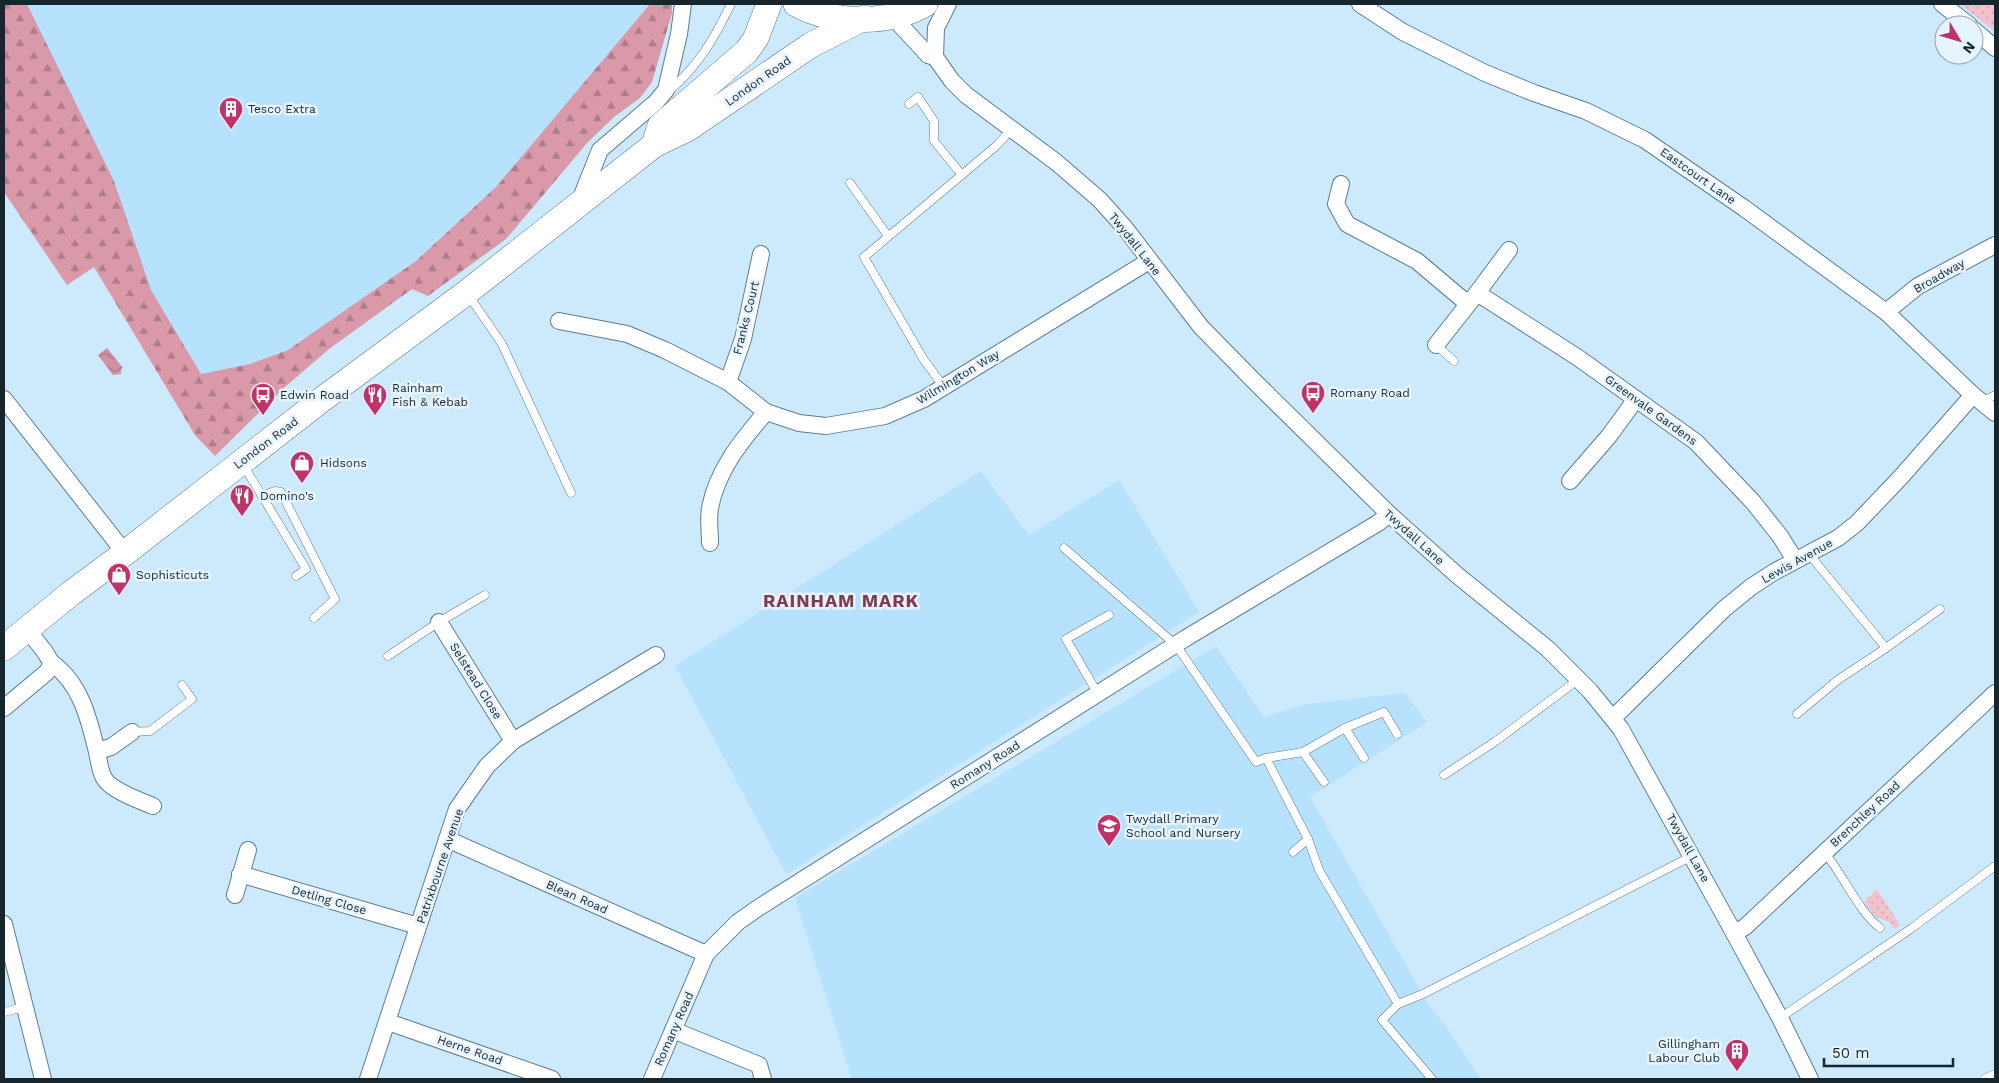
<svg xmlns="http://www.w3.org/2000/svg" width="1999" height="1083" font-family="'Work Sans',sans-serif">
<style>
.built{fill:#b7e2fe}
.forest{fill:url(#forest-firs)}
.park{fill:url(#park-dots)}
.water{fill:url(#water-waves)}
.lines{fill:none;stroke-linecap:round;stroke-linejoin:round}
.lane-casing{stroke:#5c7d92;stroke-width:9}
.street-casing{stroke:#5c7d92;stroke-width:18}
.primary-casing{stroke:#5c7d92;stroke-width:26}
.lane{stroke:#fff;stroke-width:8}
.street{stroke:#fff;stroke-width:16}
.primary{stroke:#fff;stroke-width:25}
.labels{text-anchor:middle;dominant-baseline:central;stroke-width:5;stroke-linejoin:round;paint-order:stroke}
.street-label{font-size:12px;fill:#17252d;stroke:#e6f4fe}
.poi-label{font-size:12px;fill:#17252d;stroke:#e6f4fe;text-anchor:start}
.district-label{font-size:18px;font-weight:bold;letter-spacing:1px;fill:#813b50;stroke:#e6f4fe}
</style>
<defs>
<pattern id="forest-firs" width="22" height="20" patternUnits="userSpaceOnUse" patternTransform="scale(1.25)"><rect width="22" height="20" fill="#d999a9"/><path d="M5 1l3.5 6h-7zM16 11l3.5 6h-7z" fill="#af7d8a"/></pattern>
<pattern id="park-dots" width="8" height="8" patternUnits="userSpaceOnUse" patternTransform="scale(1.25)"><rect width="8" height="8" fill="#f1c2cd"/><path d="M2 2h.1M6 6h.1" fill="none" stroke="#cea7b0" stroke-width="1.8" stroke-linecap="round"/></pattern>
<pattern id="water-waves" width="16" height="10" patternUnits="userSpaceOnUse" patternTransform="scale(1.25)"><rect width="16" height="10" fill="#d191a2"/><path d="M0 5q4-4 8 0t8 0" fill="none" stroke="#a97684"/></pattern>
</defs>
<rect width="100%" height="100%" fill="#cde9fc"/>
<g class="built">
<polygon points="27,4 650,4 496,187 416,261 291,348 250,364 224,372 201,374 151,290 116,187"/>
<polygon points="981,471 1029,535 1119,480 1199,612 786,874 675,666"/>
<polygon points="1216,646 1264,717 1306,704 1405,693 1427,722 1310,797 1430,1007 1445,1025 1481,1079 852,1079 795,898"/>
</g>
<polygon class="forest" points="4,4 27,4 114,181 151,290 201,374 250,364 288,350 416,261 496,187 650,4 672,4 672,13 652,82 640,98 614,117 588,142 506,239 428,296 412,289 329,349 285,387 215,456 195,435 94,267 67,285 4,192"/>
<g class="park">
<polygon points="1960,4 1995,4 1995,33 1992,29"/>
<polygon points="1877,889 1900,925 1895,929 1889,922 1875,916 1864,902"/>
</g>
<polygon class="water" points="107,348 123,368 121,369 121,374 113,375 98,355"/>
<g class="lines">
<defs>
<g id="lane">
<path d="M669,91C699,65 714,39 731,4"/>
<polyline points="909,104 918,97 934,121 934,141 962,175"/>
<polyline points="850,183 888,236"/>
<polyline points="469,296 502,344 571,493"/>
<polyline points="1436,345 1454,361"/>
<polyline points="944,387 924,360 864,257 995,147 1011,130"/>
<polyline points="1982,402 1995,395"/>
<polyline points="244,466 306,569 296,576"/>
<polyline points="262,496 275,491 281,492 335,599 314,618"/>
<polyline points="1064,548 1176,645 1256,762 1266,758 1303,752 1345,728 1384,712 1397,734"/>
<polyline points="1809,554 1886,648"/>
<polyline points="388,656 439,622 485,595"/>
<polyline points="1098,694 1066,639 1109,615"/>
<polyline points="1797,714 1839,679 1886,648 1940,609"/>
<polyline points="1345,728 1364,758"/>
<polyline points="132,732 150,731 192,699 182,685"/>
<polyline points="1303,752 1324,782"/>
<polyline points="1266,758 1308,839 1293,852"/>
<polyline points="1444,775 1496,741 1579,679"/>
<polyline points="1308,839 1319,870 1398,1004"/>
<path d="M1824,852C1843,874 1858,911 1880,928"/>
<polyline points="4,1012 24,1007"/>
<polyline points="1780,1018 1912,928 1995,866"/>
<polyline points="1432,1079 1382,1020 1398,1004 1423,994 1692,856"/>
<polyline points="1984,1079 1995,1074"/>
</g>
<g id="street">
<polyline points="1360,4 1403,32 1485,73 1534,93 1586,111 1645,140 1744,208 1886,312 1973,395 1995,413"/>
<polyline points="1942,4 1969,25"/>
<polyline points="892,16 928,55 935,57 952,81 966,95 1056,162 1100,200 1125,228 1201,327 1255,382 1389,514 1457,575 1548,649 1590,691 1621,729 1734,933 1780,1018 1810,1079"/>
<polyline points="1974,30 1995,48"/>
<polyline points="935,57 936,28 948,4"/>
<polyline points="1341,184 1336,204 1347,224 1417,261 1468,304"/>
<polyline points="579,203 600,150 656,102 666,90 679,34 683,4"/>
<polyline points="1477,293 1509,250"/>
<polyline points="1886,312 1918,286 1995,245"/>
<polyline points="559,321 627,334 665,350 728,382 766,412 799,423 826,426 885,416 924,399 1149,261"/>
<polyline points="1436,345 1477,293 1577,357 1696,442 1753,502 1780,536 1795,560"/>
<polyline points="728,382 743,339 761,254"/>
<polyline points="4,399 125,553"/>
<polyline points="1570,481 1609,436 1636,399"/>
<path d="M710,543C710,532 708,519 710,508C717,470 742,440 766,412"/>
<polyline points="439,622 513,741"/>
<path d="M52,663C81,684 89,719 97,752C99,760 100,772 104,778C110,790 141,801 153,806"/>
<polyline points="4,708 47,672 52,664 45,652 27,629"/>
<polyline points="1613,718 1724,609 1751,587 1774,572 1838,538 1857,523 1900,478 1973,395"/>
<polyline points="97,751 111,747 132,732"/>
<polyline points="447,839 706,954"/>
<polyline points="240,874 418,926"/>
<polyline points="235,895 248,850"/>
<polyline points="4,924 43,1079"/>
<polyline points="1734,933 1745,927 1995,693"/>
<polyline points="388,1022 552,1079"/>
<polyline points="673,1030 759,1065 763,1079"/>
<polyline points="368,1079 457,809 487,766 513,741 656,655"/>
<polyline points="652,1079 706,954 738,922 758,908 1186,638 1378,523 1389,514"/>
</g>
<g id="primary">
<path d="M796,4C831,24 890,25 925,4"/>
<polyline points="654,145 660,126 747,51 756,38 769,4"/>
<polyline points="4,648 70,594 125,553 320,401 466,293 654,145 689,128 811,45 864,18"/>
</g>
</defs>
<use href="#lane" class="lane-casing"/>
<use href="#street" class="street-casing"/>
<use href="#primary" class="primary-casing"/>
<use href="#lane" class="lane"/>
<use href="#street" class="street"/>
<use href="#primary" class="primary"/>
</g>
<defs>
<symbol id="building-pin" viewBox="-11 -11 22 30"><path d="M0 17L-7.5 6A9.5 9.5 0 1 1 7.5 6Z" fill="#bf3368" stroke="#e6f4fe"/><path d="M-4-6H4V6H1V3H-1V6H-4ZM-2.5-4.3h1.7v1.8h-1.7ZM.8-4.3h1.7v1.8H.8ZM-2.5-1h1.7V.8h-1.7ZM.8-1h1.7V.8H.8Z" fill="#fff"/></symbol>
<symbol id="bus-pin" viewBox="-11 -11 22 30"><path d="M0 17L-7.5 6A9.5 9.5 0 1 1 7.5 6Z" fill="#bf3368" stroke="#e6f4fe"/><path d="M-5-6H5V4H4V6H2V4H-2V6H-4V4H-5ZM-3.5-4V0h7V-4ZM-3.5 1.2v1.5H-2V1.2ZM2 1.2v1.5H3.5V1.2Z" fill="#fff"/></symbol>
<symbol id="restaurant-pin" viewBox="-11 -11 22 30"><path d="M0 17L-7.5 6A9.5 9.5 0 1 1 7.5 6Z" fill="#bf3368" stroke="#e6f4fe"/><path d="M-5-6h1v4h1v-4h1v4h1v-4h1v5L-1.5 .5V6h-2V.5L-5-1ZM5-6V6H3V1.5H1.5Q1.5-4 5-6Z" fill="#fff"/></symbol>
<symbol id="shop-pin" viewBox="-11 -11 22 30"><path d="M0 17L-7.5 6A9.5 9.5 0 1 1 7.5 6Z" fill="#bf3368" stroke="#e6f4fe"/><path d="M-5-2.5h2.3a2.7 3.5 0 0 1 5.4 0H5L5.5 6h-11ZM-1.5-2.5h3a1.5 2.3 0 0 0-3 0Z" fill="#fff"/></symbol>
<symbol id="school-pin" viewBox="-11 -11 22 30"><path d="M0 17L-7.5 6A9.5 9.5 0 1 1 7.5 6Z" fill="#bf3368" stroke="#e6f4fe"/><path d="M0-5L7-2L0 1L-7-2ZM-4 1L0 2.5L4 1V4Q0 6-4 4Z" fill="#fff"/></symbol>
</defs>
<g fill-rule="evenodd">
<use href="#building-pin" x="217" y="95" width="28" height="38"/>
<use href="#bus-pin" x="1299" y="379" width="28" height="38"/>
<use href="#bus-pin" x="249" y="381" width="28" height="38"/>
<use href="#restaurant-pin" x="361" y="381" width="28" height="38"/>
<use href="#shop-pin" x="288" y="449" width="28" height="38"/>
<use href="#restaurant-pin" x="228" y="482" width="28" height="38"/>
<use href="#shop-pin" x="105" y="561" width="28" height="38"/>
<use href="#school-pin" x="1095" y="812" width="28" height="38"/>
<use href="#building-pin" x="1723" y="1037" width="28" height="38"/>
</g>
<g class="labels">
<g class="street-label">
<text transform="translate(758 81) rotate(-35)">London Road</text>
<text transform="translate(1698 176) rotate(35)">Eastcourt Lane</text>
<text transform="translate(1135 244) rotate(52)">Twydall Lane</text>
<text transform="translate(1939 276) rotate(-30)">Broadway</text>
<text transform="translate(746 318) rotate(-76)">Franks Court</text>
<text transform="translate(958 377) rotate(-31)">Wilmington Way</text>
<text transform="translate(1651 410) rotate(36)">Greenvale Gardens</text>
<text transform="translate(266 443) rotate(-37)">London Road</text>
<text transform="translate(1414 537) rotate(42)">Twydall Lane</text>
<text transform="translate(1797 561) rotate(-29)">Lewis Avenue</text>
<text transform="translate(476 681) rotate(58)">Selstead Close</text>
<text transform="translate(985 765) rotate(-32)">Romany Road</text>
<text transform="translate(1865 814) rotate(-43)">Brenchley Road</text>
<text transform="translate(1688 848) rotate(61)">Twydall Lane</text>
<text transform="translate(440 866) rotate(-71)">Patrixbourne Avenue</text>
<text transform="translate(577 897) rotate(24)">Blean Road</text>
<text transform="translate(329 900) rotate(16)">Detling Close</text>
<text transform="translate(674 1029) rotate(-66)">Romany Road</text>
<text transform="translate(470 1050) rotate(19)">Herne Road</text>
</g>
<g class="poi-label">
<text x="248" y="109">Tesco Extra</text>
<text x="392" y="388">Rainham<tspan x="392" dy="14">Fish &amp; Kebab</tspan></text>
<text x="1330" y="393">Romany Road</text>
<text x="280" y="395">Edwin Road</text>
<text x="320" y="463">Hidsons</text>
<text x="260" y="496">Domino's</text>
<text x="136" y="575">Sophisticuts</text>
<text x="1126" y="819">Twydall Primary<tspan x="1126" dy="14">School and Nursery</tspan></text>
<text x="1720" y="1044" text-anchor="end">Gillingham<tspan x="1720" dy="14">Labour Club</tspan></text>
</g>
<g class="district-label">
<text x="841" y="600">RAINHAM MARK</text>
</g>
</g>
<rect width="1999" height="1083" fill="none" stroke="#17252d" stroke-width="10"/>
<g transform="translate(1959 40) rotate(128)"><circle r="24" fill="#e6f4fe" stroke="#93a1aa"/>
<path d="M0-4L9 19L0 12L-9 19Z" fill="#bf3368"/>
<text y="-8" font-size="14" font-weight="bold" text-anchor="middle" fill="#17252d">N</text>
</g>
<path d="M1824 1058v8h129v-8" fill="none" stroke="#17252d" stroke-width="2.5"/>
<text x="1832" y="1058" font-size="15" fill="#17252d" stroke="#e6f4fe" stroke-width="4" paint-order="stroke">50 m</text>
</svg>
